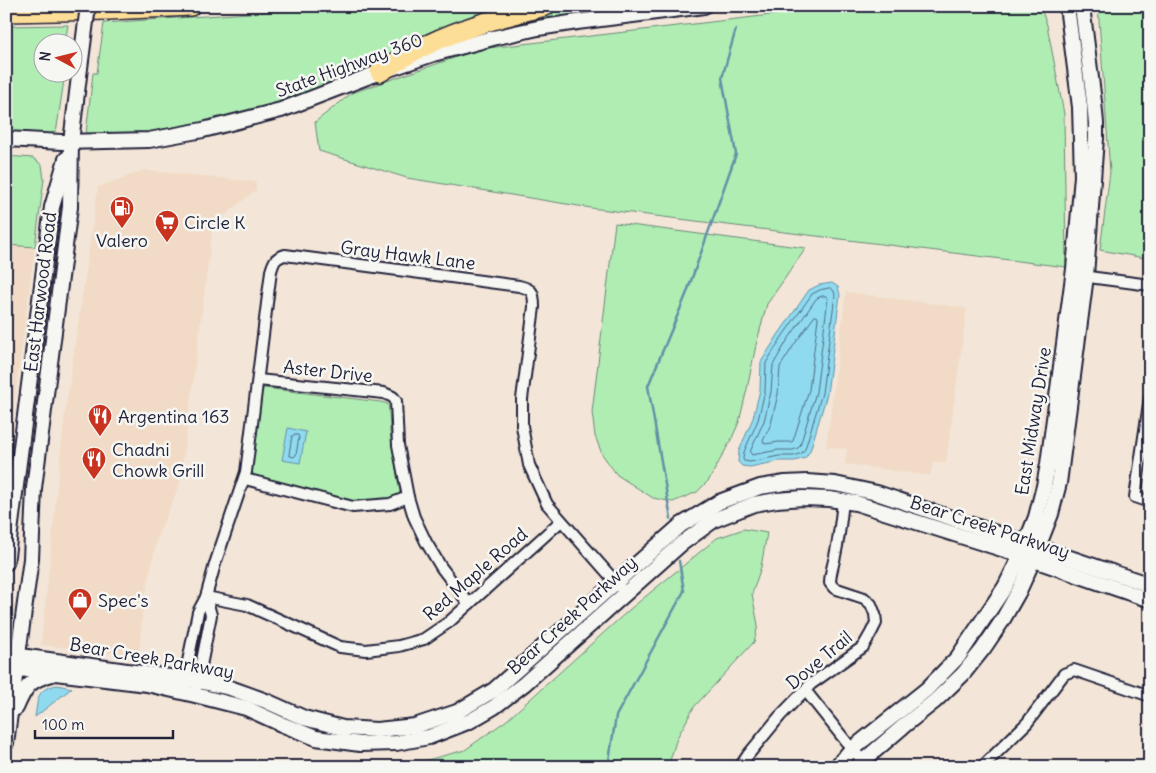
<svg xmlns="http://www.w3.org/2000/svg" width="1156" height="773" font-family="Delius,sans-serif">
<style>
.built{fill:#f1dbc6}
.green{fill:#b0edb3;stroke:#698877}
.water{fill:#8fdaef;stroke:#6390a7}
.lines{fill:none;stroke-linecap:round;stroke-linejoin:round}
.shore{stroke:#4e6c83;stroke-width:1}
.stream{stroke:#6390a7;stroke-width:2.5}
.street-casing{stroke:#22223b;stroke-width:14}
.secondary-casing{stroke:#22223b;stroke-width:18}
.highway-casing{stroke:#22223b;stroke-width:22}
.street{stroke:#f6f6f2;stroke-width:10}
.secondary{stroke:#f6f6f2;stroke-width:14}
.highway{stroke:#fdde96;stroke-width:19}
.secondary-bridge-casing{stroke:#22223b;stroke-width:18;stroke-linecap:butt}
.secondary-bridge{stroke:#f6f6f2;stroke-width:14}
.labels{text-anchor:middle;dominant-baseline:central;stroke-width:5;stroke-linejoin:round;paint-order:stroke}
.street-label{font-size:18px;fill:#22223b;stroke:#f6f6f2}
.poi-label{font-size:18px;fill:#22223b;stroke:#f6f6f2;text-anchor:start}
</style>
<rect width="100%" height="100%" fill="#f3e6d8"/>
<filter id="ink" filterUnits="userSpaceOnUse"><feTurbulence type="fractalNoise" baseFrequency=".02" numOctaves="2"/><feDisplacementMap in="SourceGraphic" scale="10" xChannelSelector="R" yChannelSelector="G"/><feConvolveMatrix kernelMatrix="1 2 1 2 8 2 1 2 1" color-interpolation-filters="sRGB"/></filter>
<g filter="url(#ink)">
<g class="built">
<polygon points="144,170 256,182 256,190 213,225 180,484 157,538 143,608 139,656 41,645 64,420 98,187"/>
<polygon points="6,245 35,247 7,458 6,458"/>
<polygon points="846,292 967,308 946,463 933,461 930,476 845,464 847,449 826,447"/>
</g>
<g class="green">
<polygon points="351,6 525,6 413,45 341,79 309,93 262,108 205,123 141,134 89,137 86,134 93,73 97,73 104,23"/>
<polygon points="569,6 658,6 511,27 509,21"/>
<polygon points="848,6 1040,6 1047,25 1064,114 1066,267 591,208 407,178 319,151 315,122 352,93 480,49"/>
<polygon points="1098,6 1150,6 1150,259 1100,250 1110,172"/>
<polygon points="68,25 65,42 42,42 42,72 65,73 57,127 56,131 50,134 6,132 6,26"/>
<polygon points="6,156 33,158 42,165 44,179 35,247 6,245"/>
<polygon points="615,223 806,248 767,304 756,345 747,389 739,422 732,438 709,480 697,492 673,502 653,498 617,475 602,454 595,436 592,412"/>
<polygon points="264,388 381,402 388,404 389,411 390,432 400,492 396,497 382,500 353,504 332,499 284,483 254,475 250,469 261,389"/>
<polygon points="744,529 767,533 761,567 752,594 758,625 754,642 694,707 677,738 668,767 313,767 314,765 389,763 427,760 465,750 507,720 629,610 717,538"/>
</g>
<g class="water">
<polygon points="832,283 838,287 840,295 827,394 810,451 805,458 795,461 780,461 750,467 742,466 738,462 739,451 753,418 760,390 761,362 778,335 809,290 819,285"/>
<polygon points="288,428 306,432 300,463 282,460"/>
<path d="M57,685L72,688L35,717C38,699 36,689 57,685Z"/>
</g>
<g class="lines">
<g class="shore">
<polygon points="830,288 834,291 835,295 822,393 805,449 802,453 794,456 779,456 750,462 744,461 743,459 744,452 758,420 765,391 766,363 782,337 812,294 820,290"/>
<polygon points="822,296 826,296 828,298 816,392 800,446 798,448 793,450 778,450 752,455 750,452 764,421 771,392 773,365 787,341 816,299"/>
<polygon points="815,316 817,316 818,318 809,390 793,441 791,442 779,442 765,444 763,441 771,424 778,394 780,367 794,345"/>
<polygon points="294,435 298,435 299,437 296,455 294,457 290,456 289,454 292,436"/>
</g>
<g class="stream">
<polyline points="671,519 648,386 686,295 736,154 722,78 736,29"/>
<polyline points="608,767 616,716 684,591 679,561"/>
</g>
<defs>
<g id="street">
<polyline points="1081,276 1150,285"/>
<polyline points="258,380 384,393 393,397 396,401 398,445 408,497 414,517 426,542 441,567 469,604"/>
<polyline points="1150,397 1135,497 1150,502"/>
<polyline points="245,479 353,507 390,504 408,497"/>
<polyline points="206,597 247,605 340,647 366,650 399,646 424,639 449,622 561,521"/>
<path d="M183,686L198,612L206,597L215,564L246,472L271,271C274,261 275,258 285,255L519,286C533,289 534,293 534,307L522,399V426L529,465L547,504L620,587"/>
<polyline points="197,686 211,615 206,597"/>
<polyline points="805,690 852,749 869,767"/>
<path d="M740,767L748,755L780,716L811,684L863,647L871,633L876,623L875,614L871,604L864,598L834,588L830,583C830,574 833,566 835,556C839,538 841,520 843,501"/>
<polyline points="982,767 1027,723 1064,674 1074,670 1150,696"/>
</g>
<g id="secondary">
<polyline points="6,139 62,142 149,140 203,130 281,110 380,72 433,54 493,38 538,28 577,22 704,6"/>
<polyline points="6,563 52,207 66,159"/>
<polyline points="6,654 198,681 230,688 266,701 304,718 343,728 377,730 415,726 457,712 494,690 681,525 719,502 760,487 785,483 807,482 835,484 877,493 1150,585"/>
<polyline points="6,668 39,671 147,684 195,695 246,708 281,724 316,738 360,744 396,743 429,737 470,721 494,707 524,684 681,544 714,520 754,504 777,500 803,498 829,499 856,503 1005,550 1150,600"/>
<path d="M16,708C25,687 29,680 52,674"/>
<polyline points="6,743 31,559 34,488 70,207 71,142 80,68"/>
<polyline points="836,767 852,749 927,689 958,657 1005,587 1021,555 1036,517 1044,486 1048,464 1074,269 1082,176 1080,107 1067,6"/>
<polyline points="858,767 863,761 906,724 935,701 963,674 983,649 1002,621 1019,591 1033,560 1051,514 1059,483 1086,276 1096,138 1096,123 1094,102 1082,6"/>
</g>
<g id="highway">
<polyline points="6,12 109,10 190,6"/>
<path d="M380,72C395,63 410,52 427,45C464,27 505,16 545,6"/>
</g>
</defs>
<use href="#street" class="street-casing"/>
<use href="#secondary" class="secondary-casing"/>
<use href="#highway" class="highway-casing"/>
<use href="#street" class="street"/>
<use href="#secondary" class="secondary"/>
<use href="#highway" class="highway"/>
<defs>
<polyline id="secondary-bridge" points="80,68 88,6"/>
</defs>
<use href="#secondary-bridge" class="secondary-bridge-casing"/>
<use href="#secondary-bridge" class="secondary-bridge"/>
</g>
</g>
<defs>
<symbol id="fuel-pin" viewBox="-11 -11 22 30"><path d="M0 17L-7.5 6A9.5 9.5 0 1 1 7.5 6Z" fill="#c8321e" stroke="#f6f6f2"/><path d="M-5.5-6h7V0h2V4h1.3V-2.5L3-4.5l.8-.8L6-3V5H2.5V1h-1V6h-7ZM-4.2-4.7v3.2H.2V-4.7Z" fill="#fff"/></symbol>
<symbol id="supermarket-pin" viewBox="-11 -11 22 30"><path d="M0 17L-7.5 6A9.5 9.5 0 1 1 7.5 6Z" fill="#c8321e" stroke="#f6f6f2"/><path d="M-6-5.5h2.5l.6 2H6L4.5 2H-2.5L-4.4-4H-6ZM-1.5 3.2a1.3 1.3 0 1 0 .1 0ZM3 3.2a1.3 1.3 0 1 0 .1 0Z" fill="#fff"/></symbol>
<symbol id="restaurant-pin" viewBox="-11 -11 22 30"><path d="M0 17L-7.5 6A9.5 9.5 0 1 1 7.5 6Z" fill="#c8321e" stroke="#f6f6f2"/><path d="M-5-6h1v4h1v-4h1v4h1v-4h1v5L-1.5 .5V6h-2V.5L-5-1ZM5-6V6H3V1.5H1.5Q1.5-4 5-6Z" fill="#fff"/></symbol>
<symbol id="shop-pin" viewBox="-11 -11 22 30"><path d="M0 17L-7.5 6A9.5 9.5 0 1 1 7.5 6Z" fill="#c8321e" stroke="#f6f6f2"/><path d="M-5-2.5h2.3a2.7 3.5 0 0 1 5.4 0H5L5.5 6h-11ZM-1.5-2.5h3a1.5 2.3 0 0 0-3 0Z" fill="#fff"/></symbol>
</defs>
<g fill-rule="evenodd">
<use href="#fuel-pin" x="108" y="194" width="28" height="38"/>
<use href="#supermarket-pin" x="153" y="208" width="28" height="38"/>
<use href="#restaurant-pin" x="86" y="402" width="28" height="38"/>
<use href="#restaurant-pin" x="80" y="445" width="28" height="38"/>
<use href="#shop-pin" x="66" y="586" width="28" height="38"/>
</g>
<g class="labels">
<g class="street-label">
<text transform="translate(349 65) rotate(-20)">State Highway 360</text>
<text transform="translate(408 255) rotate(7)">Gray Hawk Lane</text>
<text transform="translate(40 292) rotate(-83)">East Harwood Road</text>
<text transform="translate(328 371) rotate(6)">Aster Drive</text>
<text transform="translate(1033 421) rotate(-81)">East Midway Drive</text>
<text transform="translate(990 527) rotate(18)">Bear Creek Parkway</text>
<text transform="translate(475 574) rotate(-41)">Red Maple Road</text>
<text transform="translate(572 615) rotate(-42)">Bear Creek Parkway</text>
<text transform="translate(152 658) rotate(10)">Bear Creek Parkway</text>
<text transform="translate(819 660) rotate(-40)">Dove Trail</text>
</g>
<g class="poi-label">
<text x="184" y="222">Circle K</text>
<text x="122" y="240" text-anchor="middle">Valero</text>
<text x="118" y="416">Argentina 163</text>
<text x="112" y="449">Chadni<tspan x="112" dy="21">Chowk Grill</tspan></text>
<text x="98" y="600">Spec's</text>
</g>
</g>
<rect width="1156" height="773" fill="none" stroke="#f6f6f2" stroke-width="25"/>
<rect x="12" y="12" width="1131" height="748" fill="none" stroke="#22223b" stroke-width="2" filter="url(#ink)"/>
<g transform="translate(58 58) rotate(277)"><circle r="24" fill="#f6f6f2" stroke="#a1a1a9"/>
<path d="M0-4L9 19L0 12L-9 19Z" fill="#c8321e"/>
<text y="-8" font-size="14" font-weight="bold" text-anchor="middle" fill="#22223b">N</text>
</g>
<path d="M35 730v8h138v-8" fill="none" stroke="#22223b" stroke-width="2.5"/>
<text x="42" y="730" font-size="15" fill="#22223b" stroke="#f6f6f2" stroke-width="4" paint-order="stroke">100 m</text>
</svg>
